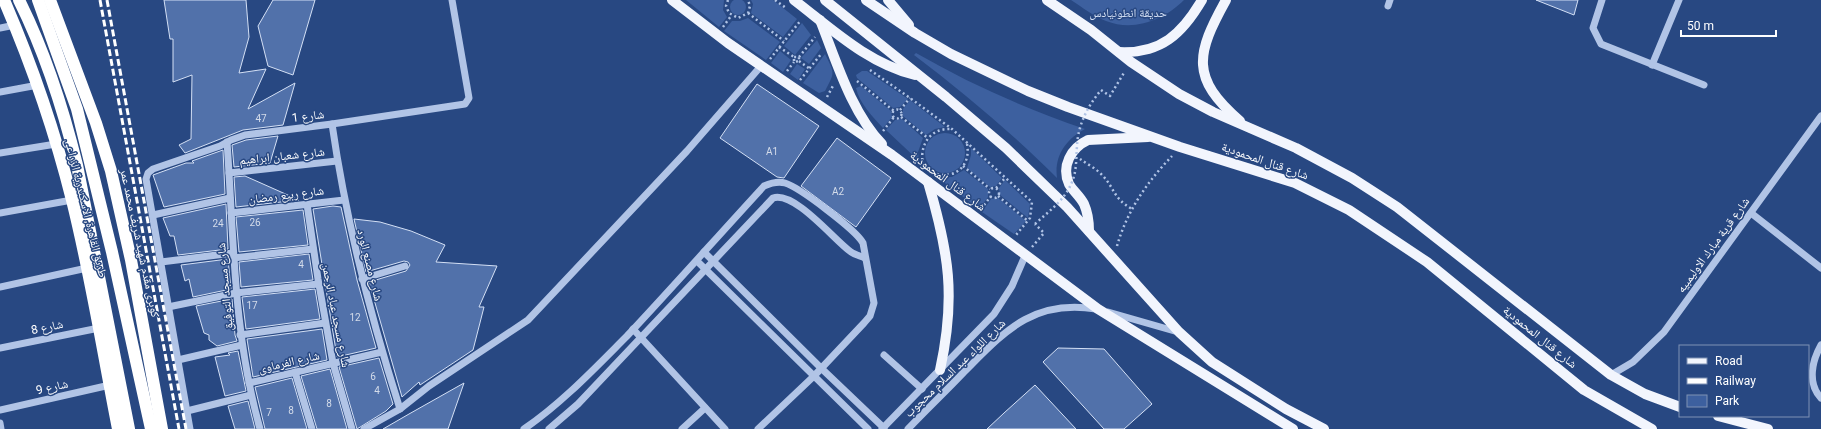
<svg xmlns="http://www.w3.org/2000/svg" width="1821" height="429" font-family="Roboto,'Noto Naskh Arabic',sans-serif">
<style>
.green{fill:#3d609f}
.building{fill:#5171aa;stroke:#d4e0f5}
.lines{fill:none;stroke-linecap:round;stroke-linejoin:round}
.path{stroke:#b1c4e6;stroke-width:2.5;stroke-dasharray:2 3;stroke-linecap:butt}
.minor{stroke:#b1c4e6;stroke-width:7}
.major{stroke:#f2f5fd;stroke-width:10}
.highway{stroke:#fff;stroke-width:12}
.rail{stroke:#fff;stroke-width:3;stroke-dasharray:7 3;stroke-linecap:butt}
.path-bridge{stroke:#b1c4e6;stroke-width:2.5;stroke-dasharray:2 3;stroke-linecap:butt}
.labels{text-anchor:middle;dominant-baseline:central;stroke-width:3;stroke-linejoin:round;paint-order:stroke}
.number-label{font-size:10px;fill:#d4dcea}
.park-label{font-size:12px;fill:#d4e0f5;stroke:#284882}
.street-label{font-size:12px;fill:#fff;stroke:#284882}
</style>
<rect width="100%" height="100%" fill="#284882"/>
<g class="green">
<circle cx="738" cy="7" r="8"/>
<polygon points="686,0 724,0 723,10 727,17 719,27"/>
<polygon points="751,0 773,0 797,19 783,37 751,13 753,4"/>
<path d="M1071,0H1184C1164,20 1134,32 1106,21C1093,16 1082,7 1071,0Z"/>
<polygon points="748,18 780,42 766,60 724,31 732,21 740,21"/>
<polygon points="802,23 811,35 795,55 784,46"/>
<polygon points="817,40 821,48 809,64 801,58"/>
<polygon points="780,51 791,60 783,72 771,63"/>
<path d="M916,53C970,84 1026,109 1085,129C1066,139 1054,156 1057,178C1012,133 964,93 914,55Z"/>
<path d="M825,54C835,74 835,72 825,91L819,93L803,83Z"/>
<polygon points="797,64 805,69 798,80 790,74"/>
<polygon points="862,71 867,71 908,99 900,107 893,108 857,78 856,75"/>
<path d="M861,86L891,111L892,117L883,128C873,117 859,103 856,88Z"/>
<polygon points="910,100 945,127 935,129 926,135 903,116 903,109"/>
<polygon points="902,119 923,138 918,152 919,161 886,130 895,120"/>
<circle cx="945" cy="153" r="20"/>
<polygon points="971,148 1002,178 996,186 990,187 967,168 971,155"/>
<polygon points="964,170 988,189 988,197 979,209 937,177 952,177"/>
<polygon points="1005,180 1030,204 1028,218 1000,195 999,188"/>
<polygon points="998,198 1026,221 1014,234 982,212 991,199"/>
</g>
<g class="building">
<polygon points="164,0 246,0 249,37 239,73 266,69 248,109 295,83 283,125 243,130 185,153 179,145 191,139 192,75 173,82 173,39 170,39"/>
<polygon points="273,0 315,0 293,75 268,66 258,26"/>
<polygon points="1536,0 1578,0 1574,15"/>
<polygon points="757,84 819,126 784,178 777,177 720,138"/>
<polygon points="278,136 270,163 234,167 232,145 246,140"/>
<polygon points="837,138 891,178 856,227 801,186"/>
<polygon points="223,150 225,194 164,207 153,175 186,163 194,163 192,161"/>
<polygon points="245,176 299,200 236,207 234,177"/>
<polygon points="226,204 228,249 178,255 174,236 170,236 163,218"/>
<polygon points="333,206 341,207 357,280 376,348 337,357 313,209"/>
<polygon points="303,210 308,245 239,252 236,217"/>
<polygon points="354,219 380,222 411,231 445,245 436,262 497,266 479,307 484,307 473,350 420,385 419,382 402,397 369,282 406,271 410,265 408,262 404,261 366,272"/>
<polygon points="309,254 313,280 241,287 239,262"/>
<polygon points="228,259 231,289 193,297 189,279 185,281 181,265"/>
<polygon points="315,289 320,319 246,329 242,297"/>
<polygon points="232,299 235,335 237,341 217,346 209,340 209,335 204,333 196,306"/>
<polygon points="322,329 327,360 253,377 247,339"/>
<polygon points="1058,348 1104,349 1152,404 1124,429 1104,429 1043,362"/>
<polygon points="238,351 246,391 225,396 215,357 230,355 228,353"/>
<polygon points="379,358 393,404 386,411 357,429 339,367"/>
<polygon points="330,369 347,429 317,429 301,376"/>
<polygon points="292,378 307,429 265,429 255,387"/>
<polygon points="464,383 448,429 383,429 409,414"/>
<polygon points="1035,385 1076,429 987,429 1004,413"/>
<polygon points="248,401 255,429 235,429 228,406"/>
</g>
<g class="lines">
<g class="path">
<polyline points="728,0 726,6 729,13 738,18 748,13 750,6 748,0"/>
<polyline points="775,0 786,8"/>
<polyline points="748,13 784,41"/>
<polyline points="723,27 731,16"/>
<polyline points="779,47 794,57 794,62 799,61 799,57 794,57"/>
<polyline points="799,57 815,37"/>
<polyline points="770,59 801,20"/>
<polyline points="799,61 810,69"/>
<polyline points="870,70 910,98 952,129 1032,202 1030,218 1016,235"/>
<polyline points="787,71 794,62"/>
<polyline points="800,80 822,53"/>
<polyline points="857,81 894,111"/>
<polyline points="1101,90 1110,96 1125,71"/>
<polyline points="827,97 834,84"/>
<circle cx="897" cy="114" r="4.5"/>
<polyline points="900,110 910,98"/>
<polyline points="901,117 928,138"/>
<polyline points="883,131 894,117"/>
<path d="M1080,159C1087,164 1097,169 1103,176C1115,189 1113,198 1132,209"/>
<path d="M923,165C919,145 930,128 951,129"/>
<polyline points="963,166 990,189"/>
<path d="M937,174C957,179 971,164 967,144"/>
<polyline points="996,188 1005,178"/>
<circle cx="994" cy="193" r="5"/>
<polyline points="998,196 1028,221"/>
<polyline points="981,209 991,196"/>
<path d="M1117,246C1127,211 1147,182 1172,156"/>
<polyline points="1032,247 1044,233 1035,224"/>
</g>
<g class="minor">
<polyline points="1602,0 1593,28 1601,44 1704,85"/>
<polyline points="1388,6 1390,0"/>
<polyline points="0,28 15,25"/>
<polyline points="1652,65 1679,0"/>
<polyline points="0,92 38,85"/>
<path d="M332,124C346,221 370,315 400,409"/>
<path d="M227,142C234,240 233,333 260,429"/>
<polyline points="0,153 56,144"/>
<polyline points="229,173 337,161"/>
<polyline points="307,204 318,279 333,363 352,429"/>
<polyline points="0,213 72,200"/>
<polyline points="231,213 344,200"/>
<polyline points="1751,213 1821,268"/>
<polyline points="153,215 230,198"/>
<polyline points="704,252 821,368 884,428"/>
<polyline points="233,258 313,249"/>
<polyline points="697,261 868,429"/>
<polyline points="161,262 233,253"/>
<polyline points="362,279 405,266"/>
<polyline points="0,287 87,268"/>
<polyline points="168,307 236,293 318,284"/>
<polyline points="1108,312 1178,332"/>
<polyline points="633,329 725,429"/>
<polyline points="240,335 325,323"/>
<path d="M1821,345C1812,361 1807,383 1821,398"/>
<polyline points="0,348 99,328"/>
<polyline points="884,355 922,389"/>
<polyline points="178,360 242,345"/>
<polyline points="295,372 312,429"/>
<polyline points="1611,375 1633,362 1664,332 1821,116"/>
<polyline points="249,383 382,352"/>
<polyline points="0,410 110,385"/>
<polyline points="187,411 251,395"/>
<polyline points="0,423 1,429"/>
<polyline points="190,429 146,179 148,173 153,169 220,146 231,140 245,135 332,124 465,104 469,98 452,0"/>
<polyline points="364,429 400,409 429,386 528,320 687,151 761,66"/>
<path d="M524,429C562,403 594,369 627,336C673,287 718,236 764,186C771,183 778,181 785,183C799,187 856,230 863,243L874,303L870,316L864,323L814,376L758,429"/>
<path d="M549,429L578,404L773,198C795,191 834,240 851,252C855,255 861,256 865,258"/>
<polyline points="682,429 705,408"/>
<polyline points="882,429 994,314 1012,286 1025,256"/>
<path d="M908,429C926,410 946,391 964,372C1005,331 1033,299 1096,309"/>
</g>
<g class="major">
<polyline points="672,0 728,43 892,155 1098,309 1293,429"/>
<path d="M794,0C832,29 867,63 915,75"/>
<polyline points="825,0 946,97 1006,148 1067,207 1179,332 1212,362 1286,409 1324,429"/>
<polyline points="866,0 915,33 951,54 1028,91 1068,107 1180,147 1295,183 1349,210 1427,262 1584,390 1652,429"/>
<polyline points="888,0 909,25"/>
<polyline points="1047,0 1091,30 1131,62 1179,94 1213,112 1296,148 1352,178 1397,207 1611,375 1645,394 1680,407"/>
<path d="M1226,0C1196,54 1190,78 1240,121"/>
<path d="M820,20C836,60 851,112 882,144"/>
<path d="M1119,52C1161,54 1182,34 1202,0"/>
<path d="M928,182C949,253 956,297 940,370"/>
<path d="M1089,231C1089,221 1088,213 1084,204C1080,196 1073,191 1069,184C1061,166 1071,148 1088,140L1148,137"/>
<polyline points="1718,416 1768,429"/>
</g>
<g class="highway">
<path d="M4,0C32,65 55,132 72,200C91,276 103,353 118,429"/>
<path d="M19,0C45,52 63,108 77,165L129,429"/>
<polyline points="38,0 77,109 112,252 151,429"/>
<polyline points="50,0 96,123 111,171 131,260 162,429"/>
</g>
<g class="rail">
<polyline points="100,0 179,429"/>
<polyline points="107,0 186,429"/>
</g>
<path class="path-bridge" d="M1035,224C1049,211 1065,200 1072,182C1077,170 1076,158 1077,146C1078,124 1088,106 1101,90"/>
</g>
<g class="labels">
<g class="number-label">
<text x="261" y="118">47</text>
<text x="772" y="151">A1</text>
<text x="838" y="191">A2</text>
<text x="255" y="222">26</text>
<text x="218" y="223">24</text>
<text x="301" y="264">4</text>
<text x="252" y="305">17</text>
<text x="355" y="317">12</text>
<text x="373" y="376">6</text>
<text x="377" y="390">4</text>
<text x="329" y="403">8</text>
<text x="291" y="410">8</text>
<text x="269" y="412">7</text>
</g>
<g class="park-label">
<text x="1128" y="13">حديقة انطونيادس</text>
</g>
<g class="street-label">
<text transform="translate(308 116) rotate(-7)">شارع 1</text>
<text transform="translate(282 156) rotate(-6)">شارع شعبان ابراهيم</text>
<text transform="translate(1265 161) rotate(19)">شارع قنال المحمودية</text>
<text transform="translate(948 181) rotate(37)">شارع قنال المحمودية</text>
<text transform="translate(286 195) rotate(-7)">شارع ربيع رمضان</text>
<text transform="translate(86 208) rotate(76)">طريق القاهرة, الاسكندرية الزراعى</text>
<text transform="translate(140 243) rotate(78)">كوبرى مقدم شهيد شريف محمد عمر</text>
<text transform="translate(1713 245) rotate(-54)">شارع قرية مبارك الاوليمبيه</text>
<text transform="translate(370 265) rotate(76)">شارع مصنع الورد</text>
<text transform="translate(225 287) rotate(-95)">شارع مسجد التوفيق</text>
<text transform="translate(336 315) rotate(79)">شارع مسجد عباد الرحمن</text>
<text transform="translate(47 327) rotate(-12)">شارع 8</text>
<text transform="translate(1540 337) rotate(39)">شارع قنال المحمودية</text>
<text transform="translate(289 362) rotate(-13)">شارع الفرماوى</text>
<text transform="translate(955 368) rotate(-44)">شارع اللواء عبد السلام محجوب</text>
<text transform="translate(52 387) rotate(-13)">شارع 9</text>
</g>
</g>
<rect x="1679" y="345" width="130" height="72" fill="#284882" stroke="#7e91b4"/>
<rect x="1687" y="358" width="20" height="6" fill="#f2f5fd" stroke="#7e91b4"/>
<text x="1715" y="365" font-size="12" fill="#ffffff">Road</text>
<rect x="1687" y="378" width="20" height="6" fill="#ffffff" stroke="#7e91b4"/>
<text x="1715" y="385" font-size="12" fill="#ffffff">Railway</text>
<rect x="1687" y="395" width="20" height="12" fill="#3d609f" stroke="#7e91b4"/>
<text x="1715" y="405" font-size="12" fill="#ffffff">Park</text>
<path d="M1681 30v6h95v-6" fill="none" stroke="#ffffff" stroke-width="2"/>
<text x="1687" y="30" font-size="12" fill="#ffffff" stroke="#284882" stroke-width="3" paint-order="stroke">50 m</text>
</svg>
